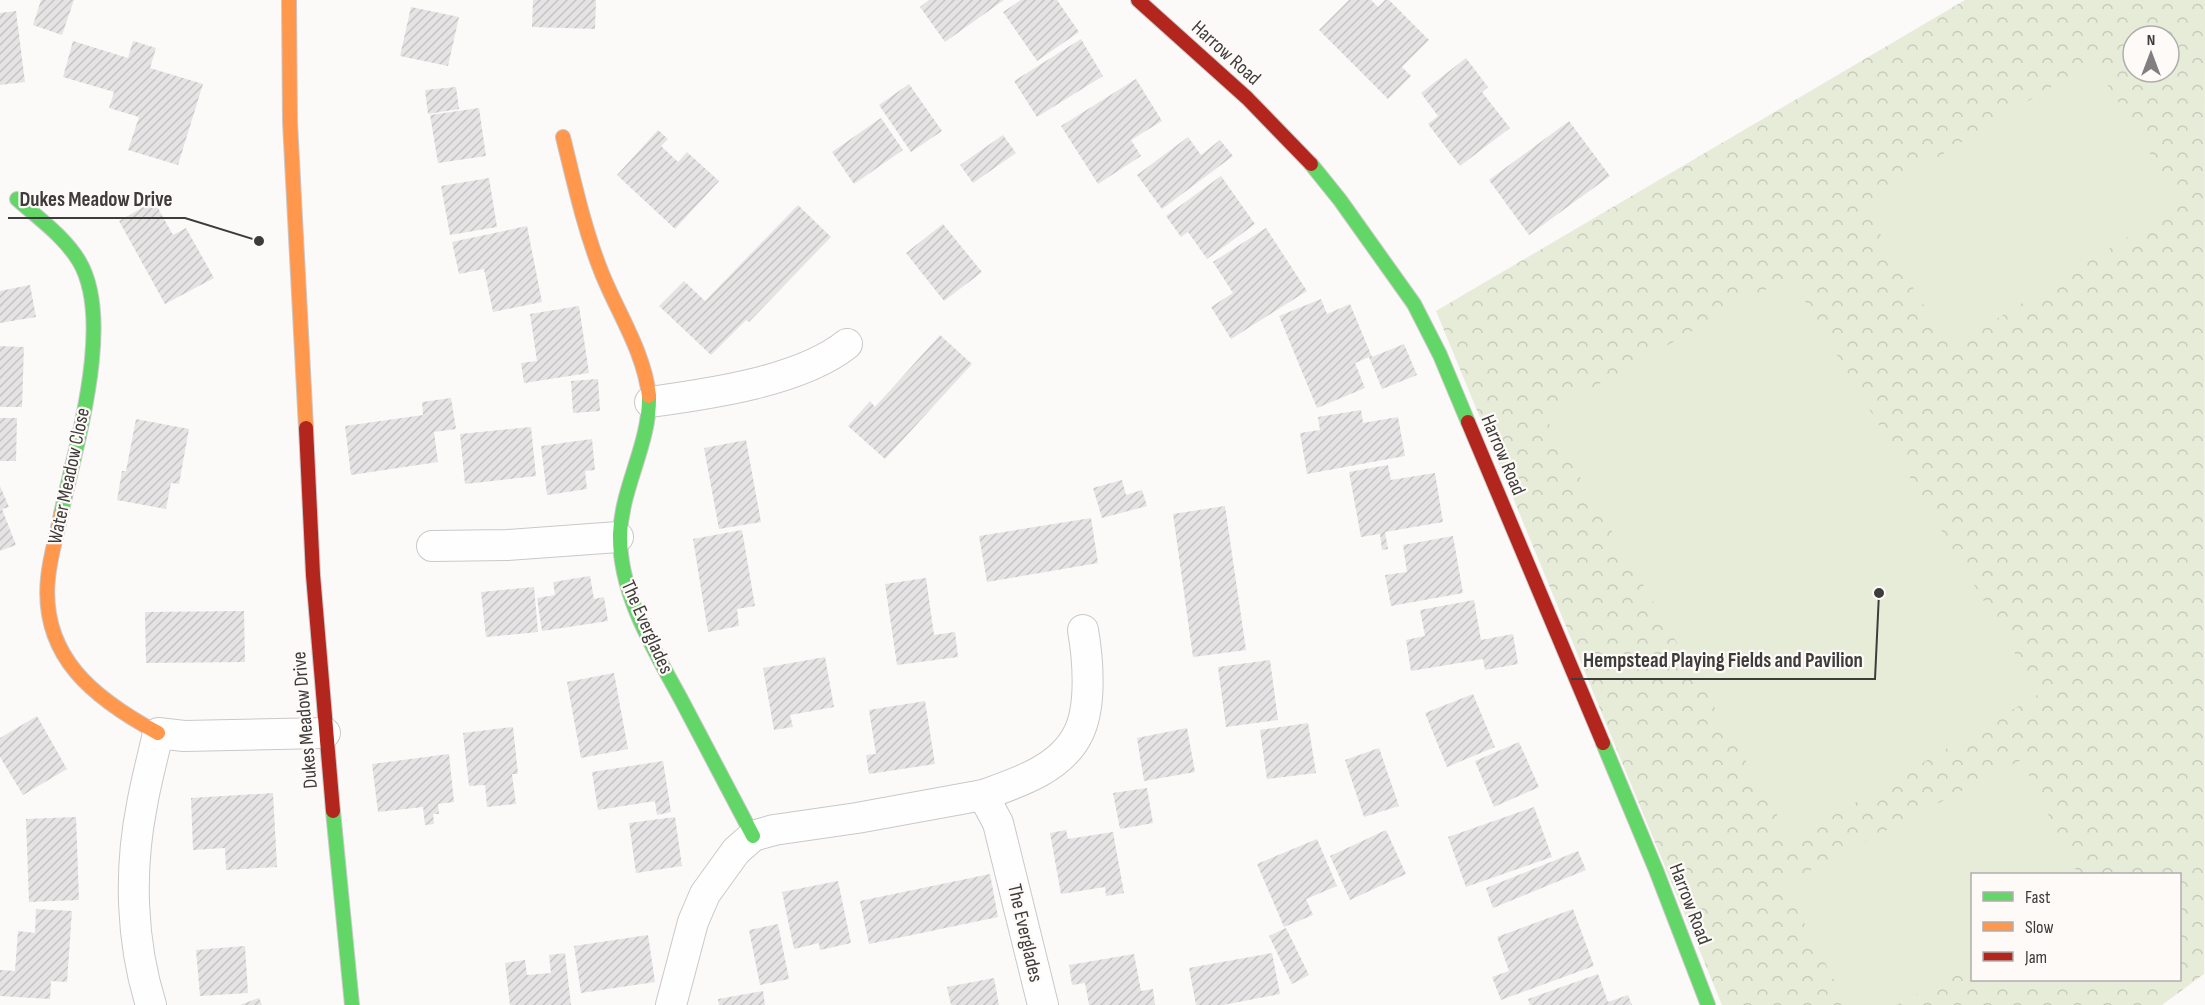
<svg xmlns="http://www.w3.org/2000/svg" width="2205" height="1005" font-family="'Sofia Sans Condensed',sans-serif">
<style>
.park{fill:url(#park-crowns);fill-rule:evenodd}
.pitch{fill:#e7ecd9}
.building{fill:url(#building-hatch)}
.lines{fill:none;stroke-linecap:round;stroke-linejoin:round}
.street-casing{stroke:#cac8c8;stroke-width:32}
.fast-casing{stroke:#cac8c8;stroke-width:16}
.slow-casing{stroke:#cac8c8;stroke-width:16}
.jam-casing{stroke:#cac8c8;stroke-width:16}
.street{stroke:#fffefe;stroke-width:30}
.fast{stroke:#63d668;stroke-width:14}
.slow{stroke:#ff974d;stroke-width:14}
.jam{stroke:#b3261e;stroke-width:14}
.labels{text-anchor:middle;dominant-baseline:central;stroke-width:4.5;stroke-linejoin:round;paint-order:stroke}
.street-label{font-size:20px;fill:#3d3c3b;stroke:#fdfaf8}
.leader{fill:none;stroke:#3d3c3b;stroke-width:2}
.callout-dot{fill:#3d3c3b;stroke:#fdfaf8;stroke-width:2}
.callout-label{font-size:21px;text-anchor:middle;font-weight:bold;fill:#3d3c3b;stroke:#fdfaf8;stroke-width:4.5;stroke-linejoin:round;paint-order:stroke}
</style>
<defs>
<pattern id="park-crowns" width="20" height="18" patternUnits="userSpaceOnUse" patternTransform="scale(1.5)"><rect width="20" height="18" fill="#e7ecd9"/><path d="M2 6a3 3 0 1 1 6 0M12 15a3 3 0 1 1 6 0" fill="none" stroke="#c7cbbb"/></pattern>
<pattern id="building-hatch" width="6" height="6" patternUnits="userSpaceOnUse" patternTransform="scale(1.5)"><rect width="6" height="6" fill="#e5e3e3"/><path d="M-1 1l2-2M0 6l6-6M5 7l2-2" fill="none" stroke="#c5c4c4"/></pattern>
</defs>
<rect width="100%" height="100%" fill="#fcfaf9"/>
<path class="park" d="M1965,0H2205L2204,974L2162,1005H1722L1436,311ZM2133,36H2169V72H2133ZM1972,874H2180V980H1972Z"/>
<g class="pitch">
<polygon points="2093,61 2181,204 1950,348 1862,204"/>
<polygon points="1790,276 2039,694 1792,840 1544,415"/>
<polygon points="2021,760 2078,874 1972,874 1972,966 1896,1005 1847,1005 1784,884"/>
</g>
<g class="building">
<polygon points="41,0 74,0 62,35 33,25"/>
<polygon points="533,0 596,0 595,29 532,27"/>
<polygon points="929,0 1004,0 945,42 920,7"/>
<polygon points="1021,0 1057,0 1079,32 1037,61 1003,12"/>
<polygon points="1349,0 1371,0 1378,7 1385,0 1389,0 1429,40 1402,67 1411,76 1388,99 1319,30"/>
<polygon points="411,7 459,17 448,66 400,56"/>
<polygon points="16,11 25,82 0,85 0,13"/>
<polygon points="1081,39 1103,76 1037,117 1014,81"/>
<polygon points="73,41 128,58 133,41 156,48 150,68 203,84 178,165 128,150 139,117 109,108 114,92 63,77"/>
<polygon points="1466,58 1488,87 1482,92 1510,128 1460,166 1428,124 1438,116 1421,93"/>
<polygon points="1136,79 1162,121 1131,140 1141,156 1098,184 1061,126"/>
<polygon points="909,84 942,131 911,152 879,105"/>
<polygon points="456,87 459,109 428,114 425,90"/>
<polygon points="479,108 486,156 438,163 430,115"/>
<polygon points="881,118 903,150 854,184 832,152"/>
<polygon points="1569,121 1610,176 1529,235 1489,180"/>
<polygon points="658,130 668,139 661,146 678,162 687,152 719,181 675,229 617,175"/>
<polygon points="1003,135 1016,153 973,183 960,165"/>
<polygon points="1188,137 1201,155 1220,140 1233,156 1162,209 1137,175"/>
<polygon points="1221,176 1255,224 1207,259 1188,232 1181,237 1166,216"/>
<polygon points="489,178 497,227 450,235 441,186"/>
<polygon points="154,201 173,235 186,228 214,278 165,304 119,221"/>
<polygon points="798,205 831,237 749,322 746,320 711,355 659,306 684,281 705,301"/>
<polygon points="943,224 982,272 944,301 906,253"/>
<polygon points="527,226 542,302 493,312 484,269 459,274 452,242"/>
<polygon points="1266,228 1307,291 1231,339 1211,307 1233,293 1213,262"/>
<polygon points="30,285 36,317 0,323 0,291"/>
<polygon points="1321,299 1327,314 1350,304 1372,357 1404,344 1417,375 1382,389 1369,357 1355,363 1365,388 1317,408 1279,316"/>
<polygon points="579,306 589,373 524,383 521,363 537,361 530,314"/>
<polygon points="940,335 972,364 885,459 848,426 870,401 875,407"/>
<polygon points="0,346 24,347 22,407 0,407"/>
<polygon points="598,379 600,411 573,413 571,381"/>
<polygon points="451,398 456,429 434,432 438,462 351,475 345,426 423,415 422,402"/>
<polygon points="1361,410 1363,423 1398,417 1405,456 1307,474 1300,433 1320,430 1318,417"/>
<polygon points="0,418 17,418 16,461 0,461"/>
<polygon points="136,419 189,429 179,484 171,483 166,509 117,500 122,471 126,471"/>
<polygon points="531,427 536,476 465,484 460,434"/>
<polygon points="592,439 595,470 585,471 587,489 547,495 541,446"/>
<polygon points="746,440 761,522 719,529 704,448"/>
<polygon points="1388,465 1391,480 1435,473 1443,522 1385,532 1388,549 1382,550 1380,534 1361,537 1349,472"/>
<polygon points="1122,480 1126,495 1142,490 1147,506 1102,518 1093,488"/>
<polygon points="0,486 9,507 2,509 16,545 0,551"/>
<polygon points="1225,506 1246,650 1193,657 1173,514"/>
<polygon points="1091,518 1098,563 987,582 979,536"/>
<polygon points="742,530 755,606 737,609 739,626 708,632 693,539"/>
<polygon points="1453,536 1463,593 1391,606 1385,575 1407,572 1403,545"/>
<polygon points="590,576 594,599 604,597 608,621 542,631 537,598 555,595 553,582"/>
<polygon points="926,578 934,635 955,632 958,657 897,665 885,584"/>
<polygon points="534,587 538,632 486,637 481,592"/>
<polygon points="1474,600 1481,640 1513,634 1518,664 1485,670 1483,659 1411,671 1406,640 1425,636 1420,610"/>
<polygon points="244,611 245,662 146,663 145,612"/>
<polygon points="825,657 834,707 790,715 793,727 774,730 763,668"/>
<polygon points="1270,660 1278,720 1226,727 1218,667"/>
<polygon points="614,673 628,749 581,758 567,682"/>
<polygon points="1473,694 1495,747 1447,767 1425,713"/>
<polygon points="925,701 935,764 869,774 866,755 876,754 869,710"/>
<polygon points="37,716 67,769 23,795 0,757 0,738"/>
<polygon points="1308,723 1316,773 1267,779 1260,730"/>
<polygon points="513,727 518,774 512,774 516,804 487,807 485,785 469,786 463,733"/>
<polygon points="1187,728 1195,772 1144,781 1137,738"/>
<polygon points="1519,742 1539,787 1494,807 1475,761"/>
<polygon points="1379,748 1399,806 1364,817 1345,760"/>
<polygon points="449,754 454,802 438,804 439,814 433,814 434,824 425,825 423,807 378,812 372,764"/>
<polygon points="663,761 671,812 657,815 655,801 598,810 592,772"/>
<polygon points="1147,788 1153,823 1120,829 1113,793"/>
<polygon points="273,793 277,867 226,870 225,848 193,850 191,798"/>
<polygon points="1534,807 1552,857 1466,887 1448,837"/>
<polygon points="76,817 79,900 29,902 26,819"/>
<polygon points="675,817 682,866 636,873 629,823"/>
<polygon points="1066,830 1068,839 1113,832 1124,893 1106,896 1105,887 1061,894 1050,833"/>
<polygon points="1386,830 1406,874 1350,900 1330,856"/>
<polygon points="1317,839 1337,886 1306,899 1313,915 1284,927 1257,864"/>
<polygon points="1578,851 1586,870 1493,908 1486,888"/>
<polygon points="990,874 998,917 869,944 860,901"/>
<polygon points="838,881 851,943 820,950 819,943 794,949 782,892"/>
<polygon points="36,909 72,911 67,982 51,981 50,999 0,996 0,970 15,971 18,931 35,933"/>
<polygon points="1573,909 1594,966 1501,1000 1492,977 1509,971 1497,937"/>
<polygon points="778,924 789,979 760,985 749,930"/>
<polygon points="1286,928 1309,975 1292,984 1269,936"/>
<polygon points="648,935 655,982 581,993 574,946"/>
<polygon points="245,946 248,993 200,996 196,950"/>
<polygon points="565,953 571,1005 510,1005 505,963 525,960 527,975 551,973 549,955"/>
<polygon points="1272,953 1280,994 1223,1005 1196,1005 1189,968"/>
<polygon points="1134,954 1141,991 1153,989 1155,1005 1089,1005 1085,983 1072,985 1069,965"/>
<polygon points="1598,974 1608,1002 1628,995 1632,1005 1530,1005 1528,999"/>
<polygon points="994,978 999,1005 951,1005 947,987"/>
<polygon points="763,991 765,1005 719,1005 718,999"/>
<polygon points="259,998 262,1005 240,1005"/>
</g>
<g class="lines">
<defs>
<g id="street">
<path d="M650,402C709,394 801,381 847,344"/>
<polyline points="432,546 507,545 618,537"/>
<path d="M983,795C1017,783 1061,769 1078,734C1092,707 1088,659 1083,630"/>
<path d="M151,1005C131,941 129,870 142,805C146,781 153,757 158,733L184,736L325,733"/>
<polyline points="671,1005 693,922 705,894 736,851 753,836 774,830 857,818 983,795 998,823 1043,1005"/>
</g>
<g id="fast">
<polyline points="1311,164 1340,200 1414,304 1440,355 1468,422"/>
<path d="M17,199C38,218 64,236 79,261C115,321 75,448 61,514"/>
<path d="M649,396C650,444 622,486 620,534C619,595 655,651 683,703C706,747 730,792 753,836"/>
<polyline points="1603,743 1656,870 1708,1005"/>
<polyline points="333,811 352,1005"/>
</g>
<g id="slow">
<polyline points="289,0 290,122 306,428"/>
<path d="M563,137C574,182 584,228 601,271C617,312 644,351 649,396"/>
<path d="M61,514C57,535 50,556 48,578C40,657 95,699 158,733"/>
</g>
<g id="jam">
<polyline points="1138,0 1247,98 1311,164"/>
<polyline points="1468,422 1603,743"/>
<polyline points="306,428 313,575 333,811"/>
</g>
</defs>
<use href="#street" class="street-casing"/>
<use href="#fast" class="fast-casing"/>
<use href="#slow" class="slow-casing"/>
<use href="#jam" class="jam-casing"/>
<use href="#street" class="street"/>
<use href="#fast" class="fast"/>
<use href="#slow" class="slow"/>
<use href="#jam" class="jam"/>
</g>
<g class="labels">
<g class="street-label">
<text transform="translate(1226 53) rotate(42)">Harrow Road</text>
<text transform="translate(1503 455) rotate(67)">Harrow Road</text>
<text transform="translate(69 476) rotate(-78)">Water Meadow Close</text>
<text transform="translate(647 627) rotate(66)">The Everglades</text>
<text transform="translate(305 720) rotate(-95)">Dukes Meadow Drive</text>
<text transform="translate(1690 904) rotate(69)">Harrow Road</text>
<text transform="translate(1025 933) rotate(77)">The Everglades</text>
</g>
</g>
<path class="leader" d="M259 241L185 218H8M1879 593L1875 679H1571"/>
<g class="callout-dot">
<circle cx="259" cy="241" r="6"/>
<circle cx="1879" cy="593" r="6"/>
</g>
<g class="callout-label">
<text x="96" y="206">Dukes Meadow Drive</text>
<text x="1723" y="667">Hempstead Playing Fields and Pavilion</text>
</g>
<rect x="1971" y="873" width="210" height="108" fill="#fdfaf8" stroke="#b0aeac" stroke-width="1.5"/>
<rect x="1983" y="892" width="30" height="9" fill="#63d668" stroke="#b0aeac" stroke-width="1.5"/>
<text x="2025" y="903" font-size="18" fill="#3d3c3b">Fast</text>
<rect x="1983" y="922" width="30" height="9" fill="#ff974d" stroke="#b0aeac" stroke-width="1.5"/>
<text x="2025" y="933" font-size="18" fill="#3d3c3b">Slow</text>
<rect x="1983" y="952" width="30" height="9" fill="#b3261e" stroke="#b0aeac" stroke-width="1.5"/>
<text x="2025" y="963" font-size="18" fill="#3d3c3b">Jam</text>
<g transform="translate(2151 54)"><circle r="28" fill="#fdfaf8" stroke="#b0aeac" stroke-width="1.5"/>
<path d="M0-4.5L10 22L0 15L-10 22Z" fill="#807e7e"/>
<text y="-9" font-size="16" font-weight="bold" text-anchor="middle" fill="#3d3c3b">N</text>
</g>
</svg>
